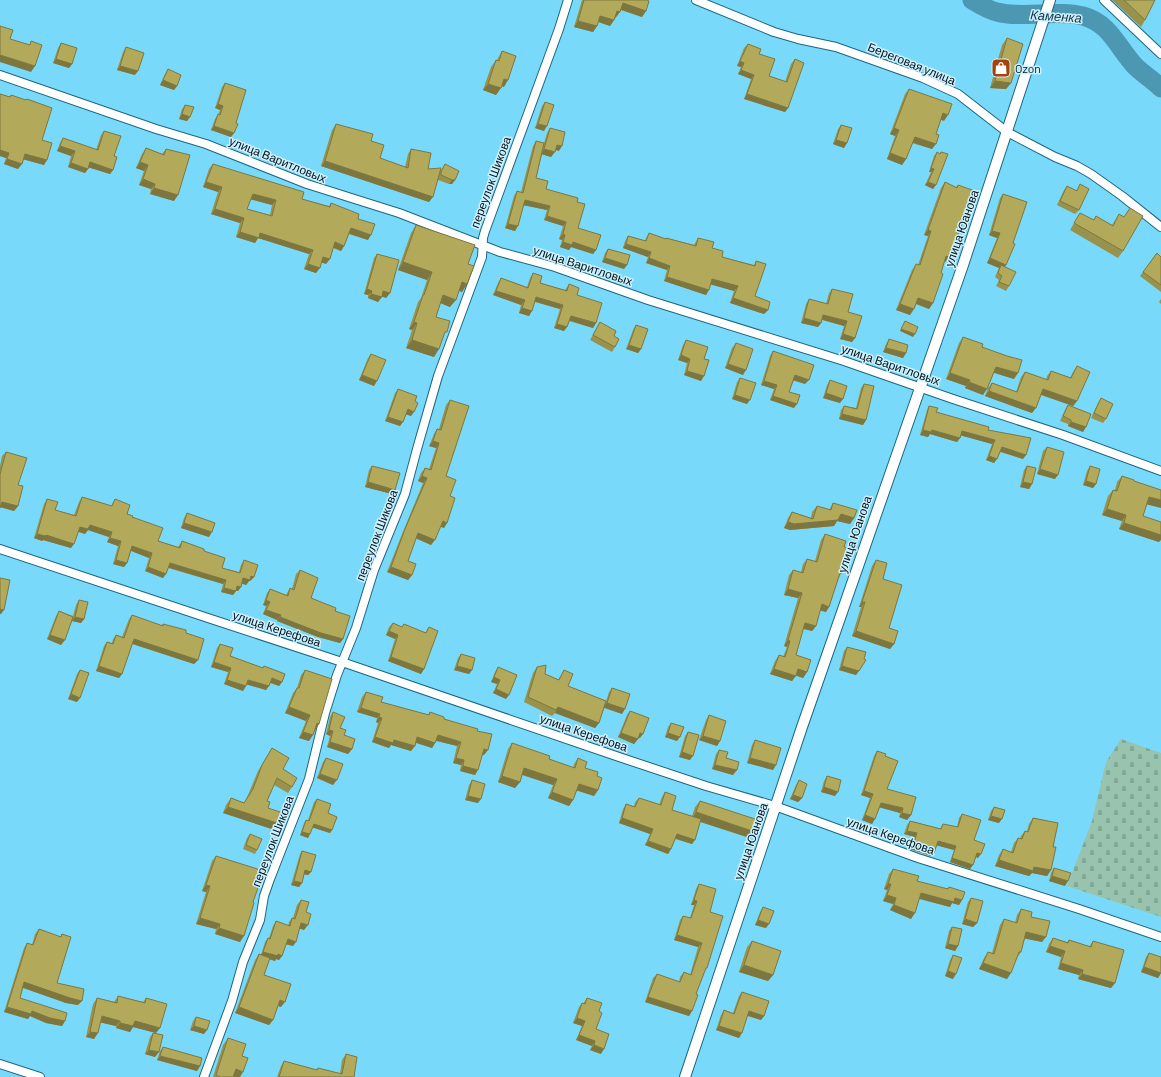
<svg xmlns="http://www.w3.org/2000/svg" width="1161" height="1077" font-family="Barlow,sans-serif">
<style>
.cemetery{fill:url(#cemetery-stones)}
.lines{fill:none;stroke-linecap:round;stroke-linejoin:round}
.river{stroke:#4c98b2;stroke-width:19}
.minor-casing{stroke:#1a6880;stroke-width:10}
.tertiary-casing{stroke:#1a6880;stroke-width:12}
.minor{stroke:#fff;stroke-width:8}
.tertiary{stroke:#fff;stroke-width:10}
.wall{fill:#99924d;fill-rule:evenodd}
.shaded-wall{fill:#7d773f}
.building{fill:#b2aa5a;stroke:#7d773f;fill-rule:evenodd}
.labels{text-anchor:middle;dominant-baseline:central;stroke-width:3;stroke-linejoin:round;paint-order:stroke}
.street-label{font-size:12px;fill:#011319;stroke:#cef1ff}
.poi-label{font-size:12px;fill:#011319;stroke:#cef1ff;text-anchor:start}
.water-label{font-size:13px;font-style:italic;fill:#123541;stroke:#cef1ff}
</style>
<defs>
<pattern id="cemetery-stones" width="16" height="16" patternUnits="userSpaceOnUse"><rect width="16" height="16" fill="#98c3ae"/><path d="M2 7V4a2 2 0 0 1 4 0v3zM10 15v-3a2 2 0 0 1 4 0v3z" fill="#81a795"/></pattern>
</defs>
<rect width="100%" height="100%" fill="#79d9fa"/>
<polygon class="cemetery" points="1121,739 1161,753 1161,917 1067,886 1092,821 1106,762"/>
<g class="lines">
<path class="river" d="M972,0C980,5 988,10 997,12C1023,19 1056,9 1083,16C1110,23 1118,48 1135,66C1143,74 1153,80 1161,88"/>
<defs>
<g id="minor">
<polyline points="696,0 774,32 798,39 836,47 923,78 958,94 1007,132 1055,157 1077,166 1091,174 1122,196 1161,227"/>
<polyline points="1104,0 1161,54"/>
<polyline points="0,75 156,129 206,144 307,184 399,213 500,252 555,267 648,300 844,361 953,399 1063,435 1161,471"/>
<polyline points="0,549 214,620 342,662 619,757 706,786 775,806 918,858 1079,909 1161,937"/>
<polyline points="0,1064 40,1077"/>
<polyline points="204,1077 232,1001 243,962 260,920 264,896 270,879 309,779 325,713 337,675 356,628 374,570 405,494 417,449 438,376 482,257 483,238 485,231 559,29 568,0"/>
</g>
<polyline id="tertiary" points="685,1077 802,727 963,265 1050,0"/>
</defs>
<use href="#minor" class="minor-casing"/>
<use href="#tertiary" class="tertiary-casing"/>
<use href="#minor" class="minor"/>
<use href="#tertiary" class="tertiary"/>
</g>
<g class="wall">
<polygon points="582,0 647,0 646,11 642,17 621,10 610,26 598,22 597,26 593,32 574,27"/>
<polygon points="1112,0 1155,0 1145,20 1141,27"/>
<polygon points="1007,38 1011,83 1006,89 990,88 1002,45"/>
<polygon points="61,43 72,64 69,68 53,63 58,48"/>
<polygon points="748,44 759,54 769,76 785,82 791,64 795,59 788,108 785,112 744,99 751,79 738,74 741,67 737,66 744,48"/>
<polygon points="126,47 135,75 117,70 123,52"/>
<polygon points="502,51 504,87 502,86 496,95 483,90 491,67 496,60 497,61 498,58"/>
<polygon points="168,69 177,86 174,90 160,85 165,74"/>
<polygon points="225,83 236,123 234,133 231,137 211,130 215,119 218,114 218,115 220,110 215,108 222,87"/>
<polygon points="909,89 944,121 940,119 932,149 912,143 906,159 902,165 887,159 895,136 890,134 905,94"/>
<polygon points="0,94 9,97 11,95 42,140 44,165 23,159 18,169 4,164 6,158 0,156"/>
<polygon points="545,102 544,131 535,128 542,106"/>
<polygon points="185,105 190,117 187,121 179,119 182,109"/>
<polygon points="336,124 371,141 380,158 405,167 408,154 411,149 428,169 440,172 445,164 455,180 452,184 449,184 438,180 438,178 429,202 321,166 332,130"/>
<polygon points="841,125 844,148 833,144 838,129"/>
<polygon points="550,128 559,151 555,150 551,157 542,154 536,178 546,189 577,202 578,228 596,250 593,254 571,247 569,250 560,247 562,240 559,239 563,226 544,220 547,210 524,205 515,231 505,228 514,196 517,191 521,192 533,146 536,141 544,143 547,133"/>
<polygon points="104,131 114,156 113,170 110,174 89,167 85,173 68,167 71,156 57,151 60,143 63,138 96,150 101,135"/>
<polygon points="146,148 162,154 166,149 174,201 150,194 151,189 139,185 144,171 136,168 142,154"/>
<polygon points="937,152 940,154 941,152 933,189 925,185 931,172 929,172 934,156"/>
<path d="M213,164L302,199L329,206L331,203L358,219L368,240L349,234L344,246L341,251L333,248L326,264L322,262L316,273L304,269L309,254L258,238L255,243L236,237L240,223L211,214L218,192L203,187L209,169ZM251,199L272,205L270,215L247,209Z"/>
<polygon points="945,182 956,187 958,185 949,257 945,262 944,262 941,273 933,303 929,309 916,304 910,315 896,310 912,270 916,264 918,265 928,236 924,235 941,188"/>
<polygon points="1080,184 1079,210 1075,214 1057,205 1064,190 1067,186 1076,191"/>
<polygon points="1003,194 1006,265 1005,267 1009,286 1006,291 996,286 999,280 995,277 999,268 987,263 997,238 989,235 1000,198"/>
<polygon points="1130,208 1123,251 1118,258 1070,230 1080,213 1093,220 1096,216 1112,225 1119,214 1124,217"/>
<polygon points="416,225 468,264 467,284 462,292 459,291 450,307 440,303 436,317 443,338 434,357 406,348 412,330 409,329 418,302 421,298 427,280 398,270 411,233"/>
<polygon points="649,233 665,239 666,238 694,245 695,243 698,238 712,248 722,257 754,265 756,261 755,296 768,310 764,314 730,303 734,291 711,284 706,295 664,281 667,270 646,263 648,257 623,248 625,241 628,236 645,241 646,238"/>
<polygon points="608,249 624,269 602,262 605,253"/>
<polygon points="1157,253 1161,257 1161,292 1140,276"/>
<polygon points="377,254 390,293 386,298 382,296 378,302 368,298 368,295 364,294 374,258"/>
<polygon points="533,273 540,283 565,290 569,284 596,323 593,328 569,321 564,331 554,328 560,309 535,302 529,316 519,313 521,305 493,295 498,283 501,278 527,287 530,278"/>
<polygon points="832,289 848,312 855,338 852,342 840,339 844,326 822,320 821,323 818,327 801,323 806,304 809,299 826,304 829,293"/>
<polygon points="1161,299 1161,304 1159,302"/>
<polygon points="600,322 614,336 615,347 612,352 590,340"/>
<polygon points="636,325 641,349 638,353 626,349 633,330"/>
<polygon points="963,337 982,347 1014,379 994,373 983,395 965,388 966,386 946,379 959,343"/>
<polygon points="889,339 906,353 903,358 883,352 886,344"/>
<polygon points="686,340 704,359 701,381 684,375 687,363 678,360 683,345"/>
<polygon points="736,343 743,375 725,368 732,348"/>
<polygon points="773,351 805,384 794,380 789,392 794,408 770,400 774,389 761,385 770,356"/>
<polygon points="371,354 374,386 359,380 368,358"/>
<polygon points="1077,366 1077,401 1073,406 1041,395 1032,413 985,396 988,388 992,383 1016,392 1021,377 1025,372 1046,380 1047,376 1051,371 1070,378 1073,372"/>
<polygon points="740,378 747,404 732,399 737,382"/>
<polygon points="830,380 840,403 823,398 827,385"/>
<polygon points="864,384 866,420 863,425 839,419 841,410 844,406 856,408 861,388"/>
<polygon points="398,389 415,401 411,416 406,414 400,426 385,421 395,393"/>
<polygon points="1101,398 1106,419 1103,423 1091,418 1098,403"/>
<polygon points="450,400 446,476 450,496 447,523 444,528 440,526 431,545 416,538 408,561 412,575 408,580 387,572 402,534 423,483 418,481 421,473 425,468 429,469 436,448 429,446 434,434 437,429 439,429 446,405"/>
<polygon points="1068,405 1083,432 1068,426 1068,424 1060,421 1065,410"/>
<polygon points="929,406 936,412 988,430 1023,459 1000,452 994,463 986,460 992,444 961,435 960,438 957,442 930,434 928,437 920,435 927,410"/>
<polygon points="1047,447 1055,479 1037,474 1043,451"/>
<polygon points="6,452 18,485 18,506 14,511 0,507 0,508 0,466 2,456"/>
<polygon points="372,466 392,494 365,487 369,470"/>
<polygon points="1027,466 1032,484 1029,489 1020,487 1024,470"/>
<polygon points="1090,466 1096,484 1093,488 1083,485 1087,471"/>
<polygon points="1122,476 1134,481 1147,504 1143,516 1159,542 1119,529 1122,521 1102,515 1108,496 1113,490 1115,490 1117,482"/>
<polygon points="82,497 111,506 115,499 127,514 132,517 158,541 178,547 182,541 204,551 222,568 239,572 241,565 244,560 254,577 250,581 249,581 246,585 242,583 241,587 238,591 236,591 233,595 221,592 223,584 168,568 163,578 145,571 149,558 131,551 127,563 124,567 113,564 118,546 107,542 109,537 88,530 85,534 78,532 71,548 43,540 42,541 34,538 44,504 47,499 55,510 74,515 79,502"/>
<polygon points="833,503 854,518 850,524 837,521 834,526 790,530 784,528 788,518 792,512 811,518 812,512 817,506 829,510"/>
<polygon points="187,513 209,537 181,528 184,518"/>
<polygon points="825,534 844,547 841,574 838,579 829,607 826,612 820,610 816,626 812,631 803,629 796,655 807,672 803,678 796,675 792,681 770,674 775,661 779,655 783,657 787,647 784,646 798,598 784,595 789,575 793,570 801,572 803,564 807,559 815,561 821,540"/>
<polygon points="876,560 883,579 889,628 894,644 890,649 852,636 861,607 859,607 872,566"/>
<polygon points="300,570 311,598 335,611 343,639 340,643 318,637 277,621 277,620 263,614 266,606 263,605 267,593 270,589 286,595 290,588 292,589 296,574"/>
<polygon points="79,600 84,619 81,623 72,621 61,645 47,639 56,616 59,611 73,616 76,605"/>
<polygon points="132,615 162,626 163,624 186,633 198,660 194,664 132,644 122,674 119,678 96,671 104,646 107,642 112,643 113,639 116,635 122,637 129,619"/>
<polygon points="393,623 402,627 404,624 425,633 429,627 424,669 421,674 388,661 395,639 386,635 389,627"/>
<polygon points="220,644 230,656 263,668 264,666 282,682 279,686 270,683 266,690 247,684 243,691 224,684 228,672 211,667 217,648"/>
<polygon points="847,647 864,659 856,675 839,670 844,651"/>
<polygon points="461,654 472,670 469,674 454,670 458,658"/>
<polygon points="498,667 506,699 493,693 497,684 491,682 495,672"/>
<polygon points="537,667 545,674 558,680 564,670 568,686 606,701 609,692 612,688 622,714 604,708 599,723 595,728 555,713 552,716 524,702 533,673"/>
<polygon points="80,670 77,702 68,699 77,674"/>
<polygon points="305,670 319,724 315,730 309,741 299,738 306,721 285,713 293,693 297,688 301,675"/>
<polygon points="366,692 381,702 428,715 430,712 444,719 477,731 484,755 482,754 475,775 460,771 461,765 453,763 457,746 436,741 435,743 432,748 416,743 411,751 391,745 389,748 372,742 378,723 376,722 377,718 357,712 362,697"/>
<polygon points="630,711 640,738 638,738 634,744 618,737 627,715"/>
<polygon points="333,712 344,735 352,749 348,754 327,747 330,736 326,734 330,717"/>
<polygon points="709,715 720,741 717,746 699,740 706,720"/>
<polygon points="671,723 677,741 665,737 668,727"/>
<polygon points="688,732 690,760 679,757 685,736"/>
<polygon points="755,740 773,770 747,763 752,745"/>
<polygon points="512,743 549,759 573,768 574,764 578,758 585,768 597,776 598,790 594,796 577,790 573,800 569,806 548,798 553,785 522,775 520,782 515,788 498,782 508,749"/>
<polygon points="272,748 283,769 292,787 288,793 274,785 267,801 268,808 280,824 275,830 223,813 226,805 231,798 244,803 248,795 258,771"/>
<polygon points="719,750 726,758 733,775 712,769 716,754"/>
<polygon points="877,751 885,756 887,789 911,815 907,820 899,817 900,813 880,807 872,824 862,820 870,798 861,795 874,756"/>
<polygon points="326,758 333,785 317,778 323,762"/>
<polygon points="827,776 835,796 821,792 824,781"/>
<polygon points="472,780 478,803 465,800 469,785"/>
<polygon points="799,780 802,798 798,802 790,799 796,785"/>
<polygon points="665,792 672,810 692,816 695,807 700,801 750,838 700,822 692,844 675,839 671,849 668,854 645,845 650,834 619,823 623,809 626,804 634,807 635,802 639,798 659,805 662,797"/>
<polygon points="317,799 328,813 332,830 330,833 312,827 310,834 308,838 300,835 304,823 306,820 308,820 314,802"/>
<polygon points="994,807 999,823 988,820 991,811"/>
<polygon points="962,814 974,840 978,858 976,857 970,869 950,862 954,850 937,845 934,853 931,856 910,849 915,837 904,834 907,825 910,821 940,829 943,824 957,827 959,818"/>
<polygon points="1033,818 1053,847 1051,870 1047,876 1032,873 1029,876 995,866 999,855 1003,849 1011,852 1014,843 1018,838 1020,839 1021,836 1025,831 1027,831 1029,824"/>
<polygon points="250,834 257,850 255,854 243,849 247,838"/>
<polygon points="302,851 311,872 308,875 304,874 302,883 299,887 291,885 300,854"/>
<polygon points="216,856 253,902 240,942 215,934 216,929 196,924 206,892 202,891 212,861"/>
<polygon points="1054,868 1065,886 1049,881 1051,873"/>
<polygon points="893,869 917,881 947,889 949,887 962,900 959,905 952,903 950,907 919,899 911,919 890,910 893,904 883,901 887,890 884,889 889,874"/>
<polygon points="699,884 710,912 704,972 696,994 692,1011 689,1016 645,1002 653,978 657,974 679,982 680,977 684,972 690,975 698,947 674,940 680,920 683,916 690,918 694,905 691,905 696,889"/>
<polygon points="971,898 977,923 973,927 962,924 968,902"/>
<polygon points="301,900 306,912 304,930 299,928 293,946 286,944 282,956 279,960 276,959 275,961 269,959 264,975 281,1007 278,1006 273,1020 269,1025 235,1013 255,960 259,954 261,955 265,942 268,938 269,938 273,926 276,921 288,926 289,922 292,918 293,918 297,905"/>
<polygon points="763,907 766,928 755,925 760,912"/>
<polygon points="1021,909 1031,917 1042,942 1025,938 1021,952 1017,958 1007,979 979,969 984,958 988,952 992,953 1000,925 1004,919 1015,923 1017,915"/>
<polygon points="952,927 958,946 955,951 945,948 949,931"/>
<polygon points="39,929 60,937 62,934 57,983 78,1005 66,1003 23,988 20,998 65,1021 62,1026 46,1023 30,1016 28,1019 4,1012 24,948 27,943 32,945 35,934"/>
<polygon points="1053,938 1067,942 1069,940 1089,947 1093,941 1115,983 1111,988 1078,979 1079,975 1058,969 1061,957 1046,952 1049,944"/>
<polygon points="752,941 773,975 768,981 739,972 747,947"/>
<polygon points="1149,953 1161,973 1158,978 1141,972 1146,957"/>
<polygon points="953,955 953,979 945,976 950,960"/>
<polygon points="742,992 764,1016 761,1020 747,1016 739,1038 716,1030 721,1015 724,1010 733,1013 739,996"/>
<polygon points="118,996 143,1002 146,998 156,1033 133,1027 130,1032 116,1028 116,1026 100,1022 94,1039 86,1037 93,1004 97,998 114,1002"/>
<polygon points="587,998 599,1011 596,1029 601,1054 590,1050 592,1046 576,1040 582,1026 573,1023 579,1007 582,1003 583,1004"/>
<polygon points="196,1017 204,1034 190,1030 193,1021"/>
<polygon points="153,1033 155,1057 145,1054 150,1037"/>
<polygon points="228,1038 242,1056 233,1077 213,1077 223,1045"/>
<polygon points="163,1047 200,1066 197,1071 157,1060 160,1051"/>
<polygon points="346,1054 354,1077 277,1077 281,1066 284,1061 316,1070 318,1068 340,1074 342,1060"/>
</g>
<g class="shaded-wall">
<polygon points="623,3 646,11 642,17 619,9"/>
<polygon points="617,11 620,12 616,17 613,17"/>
<polygon points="600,16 614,20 610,26 596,21"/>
<polygon points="578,21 597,26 593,32 574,27"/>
<polygon points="0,55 35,66 31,72 0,62"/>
<polygon points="56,59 72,64 69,68 53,63"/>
<polygon points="740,61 744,63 741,67 737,66"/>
<polygon points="120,66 138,71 135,75 117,70"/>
<polygon points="741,70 754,75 751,79 738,74"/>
<polygon points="504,79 508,80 504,87 500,85"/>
<polygon points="163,80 177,86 174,90 160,85"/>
<polygon points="995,81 1011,83 1006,89 990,88"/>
<polygon points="488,84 501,88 496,95 483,90"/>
<polygon points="747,94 788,108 785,112 744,99"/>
<polygon points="218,104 223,106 220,110 215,108"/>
<polygon points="943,113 948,115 944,121 939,119"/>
<polygon points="182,114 190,117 187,121 179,119"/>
<polygon points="538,124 547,126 544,131 535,128"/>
<polygon points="214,126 234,133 231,137 211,130"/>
<polygon points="894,128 899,130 895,136 890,134"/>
<polygon points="915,137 936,144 932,149 911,142"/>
<polygon points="836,140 847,143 844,148 833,144"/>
<polygon points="557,145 562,146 559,151 554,149"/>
<polygon points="60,146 75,151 71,156 57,151"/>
<polygon points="544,149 555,152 551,157 541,154"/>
<polygon points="0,150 9,153 6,158 0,156"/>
<polygon points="890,153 906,159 902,165 887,159"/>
<polygon points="25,154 47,160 44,165 22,159"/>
<polygon points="7,159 22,164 18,169 4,164"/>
<polygon points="325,161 433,197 429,202 321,166"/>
<polygon points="90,162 113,170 110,174 87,167"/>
<polygon points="140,162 148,165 144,171 136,168"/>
<polygon points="71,163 88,169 85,173 68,167"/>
<polygon points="931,168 934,169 931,172 929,172"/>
<polygon points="143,179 155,184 151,189 139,185"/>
<polygon points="452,180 455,180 452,184 449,184"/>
<polygon points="206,182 222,187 218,192 203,187"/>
<polygon points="928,182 936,185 933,189 925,185"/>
<polygon points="154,188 178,195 174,201 150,194"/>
<polygon points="253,194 276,200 272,205 249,199"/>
<polygon points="525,200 550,206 547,210 522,205"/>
<polygon points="215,209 244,218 240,223 211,214"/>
<polygon points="547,216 566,222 563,226 544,220"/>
<polygon points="508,224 518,226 515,231 505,228"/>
<polygon points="351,228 371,235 368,240 347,233"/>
<polygon points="928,230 931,231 928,236 924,235"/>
<polygon points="992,231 1000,233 997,238 989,235"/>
<polygon points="240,232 260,233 313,250 309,254 258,238 255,243 236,237"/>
<polygon points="563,234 565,235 562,240 559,239"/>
<polygon points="335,242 344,246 341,251 332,247"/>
<polygon points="563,242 573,242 596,250 593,254 571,247 569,250 560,247"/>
<polygon points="626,244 651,252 648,257 623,248"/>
<polygon points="946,256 949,257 945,262 943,261"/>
<polygon points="323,257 330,259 326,264 320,262"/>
<polygon points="605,258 627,265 624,269 602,262"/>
<polygon points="649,258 670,266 667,270 646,263"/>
<polygon points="990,258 1006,265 1003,270 1001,265 999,268 987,263"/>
<polygon points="403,262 432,272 427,280 398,270"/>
<polygon points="308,264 320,268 316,273 304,269"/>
<polygon points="667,277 709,290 706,295 664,281"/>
<polygon points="712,279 738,286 734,291 709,284"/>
<polygon points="462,282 467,284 462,292 457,290"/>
<polygon points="367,289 372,291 368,295 364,294"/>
<polygon points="383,291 390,293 386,298 380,296"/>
<polygon points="496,291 525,300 521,305 493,295"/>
<polygon points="371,294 382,297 378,302 368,298"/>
<polygon points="443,295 456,300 450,307 438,302"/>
<polygon points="536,297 563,305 560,309 533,301"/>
<polygon points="733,298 768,310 764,314 730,303"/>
<polygon points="918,298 933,303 929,309 914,303"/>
<polygon points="900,304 914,309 910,315 896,310"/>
<polygon points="522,308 532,311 529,316 519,313"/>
<polygon points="823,315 847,321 844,326 820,319"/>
<polygon points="571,316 596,323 593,328 568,320"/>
<polygon points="804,318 821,323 818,327 801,323"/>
<polygon points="414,322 417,323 412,330 409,329"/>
<polygon points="557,324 567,327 564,331 554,328"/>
<polygon points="901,329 915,334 913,337 900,331"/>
<polygon points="843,334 855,338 852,342 840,339"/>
<polygon points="412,340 439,349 434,357 406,348"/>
<polygon points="629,345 641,349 638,353 626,349"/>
<polygon points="886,348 906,353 903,358 883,352"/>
<polygon points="681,355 690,359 687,363 678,360"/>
<polygon points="728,364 746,370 743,375 725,368"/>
<polygon points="996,367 1018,373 1014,379 992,372"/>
<polygon points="687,371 704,376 701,381 684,375"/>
<polygon points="950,373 970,380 966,386 946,379"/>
<polygon points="362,375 377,381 374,386 359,380"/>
<polygon points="795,375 809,380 805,384 792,380"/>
<polygon points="764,381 777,385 774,389 761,385"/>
<polygon points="969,382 987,389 983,395 965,388"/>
<polygon points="1043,389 1077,401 1073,406 1039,394"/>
<polygon points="989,391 1036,408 1032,413 985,396"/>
<polygon points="826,393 843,399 840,403 823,398"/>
<polygon points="735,395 750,400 747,404 732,399"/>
<polygon points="773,396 797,404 794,408 770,400"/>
<polygon points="408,409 414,412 411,416 405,414"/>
<polygon points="842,414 866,420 863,425 839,419"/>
<polygon points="388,417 403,422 400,426 385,421"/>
<polygon points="1071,422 1086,427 1083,432 1068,426"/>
<polygon points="923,430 932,430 960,438 957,442 930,434 928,437 920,435"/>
<polygon points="962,431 995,440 992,444 959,435"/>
<polygon points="433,441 439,443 436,448 429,446"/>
<polygon points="1002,447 1026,455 1023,459 999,451"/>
<polygon points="989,456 997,459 994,463 986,460"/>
<polygon points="1040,469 1058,475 1055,479 1037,474"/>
<polygon points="422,476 427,478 423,483 418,481"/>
<polygon points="1086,481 1096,484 1093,488 1083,485"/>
<polygon points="368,482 395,490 392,494 365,487"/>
<polygon points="1023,482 1032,484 1029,489 1020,487"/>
<polygon points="1149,497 1161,500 1161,508 1145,504"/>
<polygon points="2,502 18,506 14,511 0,507"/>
<polygon points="1107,509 1126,515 1122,521 1102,515"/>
<polygon points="841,514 854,518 850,524 837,521 834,526 790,530 784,528 788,522 794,524"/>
<polygon points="443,521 447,523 444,528 439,526"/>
<polygon points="184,523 212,532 209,537 181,528"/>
<polygon points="1124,523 1161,535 1161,540 1159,542 1119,529"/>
<polygon points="90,525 112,532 109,537 88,530 85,534 77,531 80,527"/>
<polygon points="418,533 435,540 431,545 415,538"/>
<polygon points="37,534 46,535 74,544 71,548 43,540 42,541 34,538"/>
<polygon points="110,538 121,541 118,546 107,542"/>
<polygon points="132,546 152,553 149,558 129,550"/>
<polygon points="116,560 127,563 124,567 113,564"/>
<polygon points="170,563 226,580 223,584 167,567"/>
<polygon points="148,567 166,574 163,578 145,571"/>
<polygon points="391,567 412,575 408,580 387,572"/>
<polygon points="251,576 254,577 250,581 249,581 246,585 240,583 243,578"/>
<polygon points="237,586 241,587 238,591 234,590"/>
<polygon points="224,588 236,591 233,595 221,592"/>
<polygon points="788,589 802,593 798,598 784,595"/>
<polygon points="266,600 270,602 266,606 263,605"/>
<polygon points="862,602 865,602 861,607 859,607"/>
<polygon points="822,604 829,607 826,612 818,610"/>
<polygon points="0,609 4,610 1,614 0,614"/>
<polygon points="266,610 281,615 277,620 263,614"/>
<polygon points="75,617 84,619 81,623 72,621"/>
<polygon points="280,617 343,639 340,643 318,637 277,621"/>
<polygon points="805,623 816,626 812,631 801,628"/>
<polygon points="389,631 398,635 395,639 386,635"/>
<polygon points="856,631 894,644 890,649 852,636"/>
<polygon points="50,635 65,640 61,645 47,639"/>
<polygon points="134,639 198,660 194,664 130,643"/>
<polygon points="788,640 790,641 787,647 784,646"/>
<polygon points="391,657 424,669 421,674 388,661"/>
<polygon points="214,662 231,668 228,672 211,667"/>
<polygon points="99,666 122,674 119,678 96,671"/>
<polygon points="457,666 472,670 469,674 454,670"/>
<polygon points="842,666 859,671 856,675 839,670"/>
<polygon points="774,669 796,676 792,681 770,674"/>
<polygon points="798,669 807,672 803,678 794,675"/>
<polygon points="494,677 500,680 497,684 491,682"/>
<polygon points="272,678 282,682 279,686 269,682"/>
<polygon points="227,680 246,686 243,691 224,684"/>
<polygon points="248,680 269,686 266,690 245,684"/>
<polygon points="496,689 509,695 506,699 493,693"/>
<polygon points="71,694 80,698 77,702 68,699"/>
<polygon points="607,703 625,709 622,714 603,707"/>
<polygon points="289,707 310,715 306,721 285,713"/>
<polygon points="558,707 599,723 595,728 555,713"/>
<polygon points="361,708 380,714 377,718 357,712"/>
<polygon points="379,717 382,718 378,723 376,722"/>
<polygon points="317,723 319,724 315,730 313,729"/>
<polygon points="329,730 333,731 330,736 326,734"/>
<polygon points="303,732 313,735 309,741 299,738"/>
<polygon points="621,733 638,739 634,744 618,737"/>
<polygon points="640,733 643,734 640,738 637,737"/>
<polygon points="668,733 680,737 677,741 665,737"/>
<polygon points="438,735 461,742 457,746 434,740"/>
<polygon points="703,736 720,741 717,746 699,740"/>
<polygon points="375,737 394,740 415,746 411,751 391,745 389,748 372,742"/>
<polygon points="417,737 435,743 432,748 414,742"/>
<polygon points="330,742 352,749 348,754 327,747"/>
<polygon points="484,749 488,750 484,755 480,754"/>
<polygon points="682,752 693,756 690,760 679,757"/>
<polygon points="456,758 464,760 461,765 453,763"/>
<polygon points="750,758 776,765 773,770 747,763"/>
<polygon points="715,765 737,770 733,775 712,769"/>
<polygon points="463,766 478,770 475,775 460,771"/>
<polygon points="524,768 557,779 553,785 520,774"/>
<polygon points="320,774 337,780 333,785 317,778"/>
<polygon points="502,776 520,782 515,788 498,782"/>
<polygon points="579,784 598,790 594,796 575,790"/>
<polygon points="824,787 838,792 835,796 821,792"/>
<polygon points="864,791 873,794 870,798 861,795"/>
<polygon points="552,792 573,800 569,806 548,798"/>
<polygon points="793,795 802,798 798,802 790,799"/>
<polygon points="468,796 481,799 478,803 465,800"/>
<polygon points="881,803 903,808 900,813 878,807"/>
<polygon points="228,807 280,824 275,830 223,813"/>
<polygon points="696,812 755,832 750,838 692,819"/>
<polygon points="902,813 911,815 907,820 899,817"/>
<polygon points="865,815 875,819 872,824 862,820"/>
<polygon points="991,816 1002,819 999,823 988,820"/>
<polygon points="622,818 653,829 650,834 619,823"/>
<polygon points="314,824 332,830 330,833 311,827"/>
<polygon points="907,831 917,833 915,837 904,834"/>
<polygon points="302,832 310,834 308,838 300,835"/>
<polygon points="677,834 695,840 692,844 674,838"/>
<polygon points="648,841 671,849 668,854 645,845"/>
<polygon points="938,841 956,846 954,850 935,845"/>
<polygon points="913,846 934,853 931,856 910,849"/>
<polygon points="977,853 981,854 978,858 974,856"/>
<polygon points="952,858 973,865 970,869 950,862"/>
<polygon points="999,860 1034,867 1051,870 1047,876 1032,873 1029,876 995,866"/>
<polygon points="305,870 311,872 308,875 302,874"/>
<polygon points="1052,876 1068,881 1065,886 1049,881"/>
<polygon points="294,881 302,883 299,887 291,885"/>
<polygon points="888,884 891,884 887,890 884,889"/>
<polygon points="206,885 210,886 206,892 202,891"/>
<polygon points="921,893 955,898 962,900 959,905 952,903 950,907 917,898"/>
<polygon points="887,895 896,898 893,904 883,901"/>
<polygon points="694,900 697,901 694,905 691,905"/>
<polygon points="894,905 915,913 911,919 890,910"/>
<polygon points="200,918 220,924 216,929 196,924"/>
<polygon points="965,919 977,923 973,927 962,924"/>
<polygon points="758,920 769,924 766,928 755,925"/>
<polygon points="301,923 308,925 304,930 298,928"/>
<polygon points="219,928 244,936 240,942 215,934"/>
<polygon points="1026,932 1046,937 1042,942 1022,938"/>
<polygon points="677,935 702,943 698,947 674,940"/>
<polygon points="288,939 296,942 293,946 285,944"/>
<polygon points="948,944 958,946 955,951 945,948"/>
<polygon points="1050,946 1065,951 1061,957 1046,952"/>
<polygon points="263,952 278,954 282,956 279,960 276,959 275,961 260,956"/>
<polygon points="983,963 1011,973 1007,979 979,969"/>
<polygon points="1061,963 1083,970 1079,975 1058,969"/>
<polygon points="744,965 773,975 768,981 739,972"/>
<polygon points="1144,967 1161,973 1158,978 1141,972"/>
<polygon points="948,971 956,974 953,979 945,976"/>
<polygon points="1082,974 1115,983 1111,988 1078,979"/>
<polygon points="24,982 82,1001 78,1005 66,1003 21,987"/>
<polygon points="648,997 692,1011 689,1016 645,1002"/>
<polygon points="280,1000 285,1002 281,1007 276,1005"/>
<polygon points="7,1007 32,1011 65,1021 62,1026 46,1023 30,1016 28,1019 4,1012"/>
<polygon points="239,1007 273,1020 269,1025 235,1013"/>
<polygon points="749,1011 764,1016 761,1020 746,1015"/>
<polygon points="102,1016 120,1021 116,1026 98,1022"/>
<polygon points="577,1018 585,1021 582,1026 573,1023"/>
<polygon points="135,1021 160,1028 156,1033 133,1027 130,1032 116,1028 120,1023"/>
<polygon points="194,1026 207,1030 204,1034 190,1030"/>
<polygon points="719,1026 742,1033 739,1038 716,1030"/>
<polygon points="90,1032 98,1033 94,1039 86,1037"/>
<polygon points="579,1035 595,1041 592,1046 576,1040"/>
<polygon points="594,1045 604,1049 601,1054 590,1050"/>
<polygon points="149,1050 159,1052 155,1057 145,1054"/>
<polygon points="160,1056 200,1066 197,1071 157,1060"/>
<polygon points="236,1069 243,1072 240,1077 234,1077 231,1076"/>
</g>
<g class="building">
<polygon points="584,0 647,0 649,1 646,11 623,3 620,12 617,11 614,20 600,16 597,26 578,21"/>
<polygon points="1124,0 1155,0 1145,20"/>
<polygon points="0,26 13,30 10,39 30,45 31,41 42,45 35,66 0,55"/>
<polygon points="1007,38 1023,44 1011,83 995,81"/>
<polygon points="61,43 77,48 72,64 56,59"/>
<polygon points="748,44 761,49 759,54 775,59 769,76 787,82 795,59 804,63 788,108 747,94 754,75 741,70 744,63 740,61"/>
<polygon points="126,47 144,53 138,71 120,66"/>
<polygon points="502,51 516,56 508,80 504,79 501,88 488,84 496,60 499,61"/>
<polygon points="168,69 181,75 177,86 163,80"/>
<polygon points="225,83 246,90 236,123 238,124 234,133 214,126 218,114 220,115 223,106 218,104"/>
<polygon points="909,89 952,104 948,115 943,113 936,134 939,135 936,144 915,137 906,159 890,153 899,130 894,128"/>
<polygon points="0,94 10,97 11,95 26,100 27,99 52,108 42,140 52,143 47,160 25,154 22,164 7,159 9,153 0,150"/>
<polygon points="545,102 554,105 547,126 538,124"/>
<polygon points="185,105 194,107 190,117 182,114"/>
<polygon points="336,124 373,134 371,141 384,145 380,158 408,168 411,149 431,153 428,169 441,168 433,197 325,161"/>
<polygon points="841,125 852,128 847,143 836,140"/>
<polygon points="550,128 565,132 562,146 557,145 555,152 544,149"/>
<polygon points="104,131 121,136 114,156 117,157 113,170 90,162 88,169 71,163 75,151 60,146 63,138 98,150"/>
<polygon points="536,141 544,143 536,178 548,181 546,189 578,198 577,202 585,204 578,228 601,235 596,250 573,242 572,245 563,242 565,235 563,234 566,222 547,216 550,206 525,200 518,226 508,224 517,191 523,193"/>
<polygon points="146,148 164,155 166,149 190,155 178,195 154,188 155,184 143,179 148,165 140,162"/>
<polygon points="937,152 940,154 941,152 948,154 936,185 928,182 934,169 931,168"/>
<path d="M213,164L304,192L302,199L330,207L331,203L359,214L358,219L375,224L371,235L351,228L344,246L335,242L330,259L323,257L320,268L308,264L313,250L260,233L259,238L240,232L244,218L215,209L222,187L206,182ZM253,194L276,200L272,216L247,209Z"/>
<polygon points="445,164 459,171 455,180 452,180 441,175 441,172"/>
<polygon points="945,182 957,188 958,185 975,191 949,257 946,256 941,273 943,274 933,303 918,298 914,309 900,304 916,264 920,265 931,231 928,230"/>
<polygon points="1080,184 1089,189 1079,210 1060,201 1067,186 1077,191"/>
<polygon points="1003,194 1027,202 1013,243 1015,244 1006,265 990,258 1000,233 992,231"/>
<polygon points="1130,208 1143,216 1123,251 1074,223 1080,213 1094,220 1096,216 1113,226 1119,214 1124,217"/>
<polygon points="416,225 475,245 468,264 474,266 467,284 462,282 456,300 443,295 436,317 450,321 447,332 445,332 439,349 412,340 417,323 414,322 423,295 424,295 432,272 403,262"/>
<polygon points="649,233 666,239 666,238 696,246 698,238 714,242 712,248 723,251 722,257 755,266 756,261 766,264 755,296 770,302 768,310 733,298 738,286 712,279 709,290 667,277 670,266 649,258 651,252 626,244 628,236 646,241"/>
<polygon points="608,249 630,255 627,265 605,258"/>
<polygon points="1157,253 1161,257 1161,285 1143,272"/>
<polygon points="377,254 399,260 390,293 383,291 382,297 371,294 372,291 367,289"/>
<polygon points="1001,265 1016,272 1009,286 999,282 1002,276 998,273"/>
<polygon points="533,273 542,276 540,283 567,291 569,284 579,288 577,295 602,303 596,323 571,316 567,327 557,324 563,305 536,297 532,311 522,308 525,300 496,291 501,278 528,288"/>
<polygon points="832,289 853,294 848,312 862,316 855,338 843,334 847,321 823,315 821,323 804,318 809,299 828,304"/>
<polygon points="905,321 918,327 915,334 901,329"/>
<polygon points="600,322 616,331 614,336 619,339 615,347 593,335"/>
<polygon points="636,325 648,329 641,349 629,345"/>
<polygon points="963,337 983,344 982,347 1007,356 1022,360 1018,373 996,367 987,389 969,382 970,380 950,373"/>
<polygon points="889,339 908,345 906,353 886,348"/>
<polygon points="686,340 708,347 704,359 709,360 704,376 687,371 690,359 681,355"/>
<polygon points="736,343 753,349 746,370 728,364"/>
<polygon points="773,351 814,365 809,380 795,375 789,392 800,395 797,404 773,396 777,385 764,381"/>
<polygon points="371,354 386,360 377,381 362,375"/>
<polygon points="1077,366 1090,372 1077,401 1043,389 1036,408 989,391 992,383 1017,392 1025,372 1048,380 1051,371 1071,378"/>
<polygon points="740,378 756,383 750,400 735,395"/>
<polygon points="830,380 847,386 843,399 826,393"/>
<polygon points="864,384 874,386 866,420 842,414 844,406 857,409"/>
<polygon points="398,389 417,396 415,401 418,403 414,412 408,409 403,422 388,417"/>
<polygon points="1101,398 1113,404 1106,419 1094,413"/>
<polygon points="450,400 469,406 446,476 456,480 450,496 455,498 447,523 443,521 435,540 418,533 408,561 416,564 412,575 391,567 405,529 427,478 422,476 425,468 431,470 439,443 433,441 437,429 441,430"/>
<polygon points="1068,405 1091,414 1086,427 1071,422 1071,420 1063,416"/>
<polygon points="929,406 938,408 936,412 989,427 988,430 1031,438 1026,455 1002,447 997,459 989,456 995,440 962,431 960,438 932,430 931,432 923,430"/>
<polygon points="1047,447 1064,452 1058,475 1040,469"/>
<polygon points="6,452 27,458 18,485 23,486 18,506 2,502 0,508 0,474"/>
<polygon points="372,466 400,473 395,490 368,482"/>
<polygon points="1027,466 1036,468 1032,484 1023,482"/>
<polygon points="1090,466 1100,469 1096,484 1086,481"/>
<polygon points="1122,476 1134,480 1134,481 1161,490 1161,500 1149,497 1143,516 1161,522 1161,535 1124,523 1126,515 1107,509 1113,490 1117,491"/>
<polygon points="82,497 112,506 115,499 130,505 127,514 133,516 132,517 163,528 158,541 180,548 182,541 204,549 204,551 225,558 222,568 240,573 244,560 258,565 254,577 251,576 250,580 243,578 241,587 237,586 236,591 224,588 226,580 170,563 166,574 148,567 152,553 132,546 127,563 116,560 121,541 110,538 112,532 90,525 88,529 80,527 74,544 46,535 45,536 37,534 47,499 58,502 55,510 76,516"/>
<polygon points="833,503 857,510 854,518 841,514 838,520 794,524 788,522 792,512 813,519 817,506 831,510"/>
<polygon points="187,513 215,523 212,532 184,523"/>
<polygon points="825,534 846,541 844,547 849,548 841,574 840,573 829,607 822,604 816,626 805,623 796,655 811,660 807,672 798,669 796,676 774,669 779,655 785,657 790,641 788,640 802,593 788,589 793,570 803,573 807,559 817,562"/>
<polygon points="876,560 887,563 883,579 902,585 889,628 898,631 894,644 856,631 865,602 862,602"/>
<polygon points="300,570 318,578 311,598 336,608 335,611 350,616 343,639 321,633 280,617 281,615 266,610 270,602 266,600 270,589 288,596 290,588 294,590"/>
<polygon points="0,578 10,580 4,610 0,609"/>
<polygon points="79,600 88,602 84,619 75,617"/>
<polygon points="59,611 73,617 65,640 50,635"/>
<polygon points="132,615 163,626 163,624 186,630 186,633 204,639 198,660 134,639 122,674 99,666 107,642 113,644 116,635 124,638"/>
<polygon points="393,623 402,627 404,624 426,633 429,627 438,631 424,669 391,657 398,635 389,631"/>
<polygon points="220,644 233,648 230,656 263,668 264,666 285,674 282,682 272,678 269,686 248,680 246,686 227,680 231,668 214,662"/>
<polygon points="847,647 866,652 864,659 866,660 859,671 842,666"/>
<polygon points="461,654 475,658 472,670 457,666"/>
<polygon points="546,665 545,674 559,680 564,670 573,674 568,686 606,701 599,723 558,707 556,710 528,697 537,667"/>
<polygon points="498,667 517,675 509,695 496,689 500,680 494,677"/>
<polygon points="80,670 89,673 80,698 71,694"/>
<polygon points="305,670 332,679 319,724 317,723 313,735 303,732 310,715 289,707 297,688 299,688"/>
<polygon points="612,688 630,694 625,709 607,703"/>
<polygon points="366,692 383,697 381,702 429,715 430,712 444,717 444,719 478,729 477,731 492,734 488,750 484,749 478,770 463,766 464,760 456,758 461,742 438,735 435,743 417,737 415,746 394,740 393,743 375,737 382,718 379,717 380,714 361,708"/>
<polygon points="630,711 649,718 643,734 640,733 638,739 621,733"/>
<polygon points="333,712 345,717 340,728 346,730 344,735 355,739 352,749 330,742 333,731 329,730"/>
<polygon points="709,715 726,721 720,741 703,736"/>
<polygon points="671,723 684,727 680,737 668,733"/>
<polygon points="688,732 699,735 693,756 682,752"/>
<polygon points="755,740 781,748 776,765 750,758"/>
<polygon points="512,743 550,756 549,759 575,768 578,758 587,762 585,768 598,772 597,776 602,778 598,790 579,784 573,800 552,792 557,779 524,768 520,782 502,776"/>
<polygon points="272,748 289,758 283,769 297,778 292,787 277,778 267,801 270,802 268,808 283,813 280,824 228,807 231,798 244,803 253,789 262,765"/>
<polygon points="719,750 728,752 726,758 739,762 737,770 715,765"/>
<polygon points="877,751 886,754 885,756 898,761 887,789 916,797 911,815 902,813 903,808 881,803 875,819 865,815 873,794 864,791"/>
<polygon points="326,758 343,764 337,780 320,774"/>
<polygon points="827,776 841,780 838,792 824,787"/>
<polygon points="472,780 485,784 481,799 468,796"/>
<polygon points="799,780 807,784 802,798 793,795"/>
<polygon points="665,792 676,796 672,810 701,819 695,840 677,834 671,849 648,841 653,829 622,818 626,804 635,807 639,798 661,805"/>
<polygon points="317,799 331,804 328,813 337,817 332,830 314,824 310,834 302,832 306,820 309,821"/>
<polygon points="700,801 758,820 755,832 696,812"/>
<polygon points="994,807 1005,810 1002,819 991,816"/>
<polygon points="962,814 981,820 974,840 985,844 981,854 977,853 973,865 952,858 956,846 938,841 934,853 913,846 917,833 907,831 910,821 941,829 943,824 958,827"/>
<polygon points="1033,818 1058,823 1053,847 1056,847 1051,870 1034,867 1033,871 999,860 1003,849 1013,853 1018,838 1022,839 1025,831 1028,832"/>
<polygon points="250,834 262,839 257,850 246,845"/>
<polygon points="302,851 316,855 311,872 305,870 302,883 294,881"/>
<polygon points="216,856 264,871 253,902 254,903 244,936 219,928 220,924 200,918 210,886 206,885"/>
<polygon points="1054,868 1071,873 1068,881 1052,876"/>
<polygon points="893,869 919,876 917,881 948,889 949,887 965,892 962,900 955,898 954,902 921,893 915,913 894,905 896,898 887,895 891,884 888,884"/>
<polygon points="699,884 716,889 710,912 723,916 707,968 706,968 696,994 698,995 692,1011 648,997 657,974 680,982 684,972 691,975 702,943 677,935 683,916 691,918 697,901 694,900"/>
<polygon points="971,898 983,901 977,923 965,919"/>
<polygon points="301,900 309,902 306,912 311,914 308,925 301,923 296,942 288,939 282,956 278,954 278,956 263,952 268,938 270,939 276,921 290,926 292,918 295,919"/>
<polygon points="763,907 774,911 769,924 758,920"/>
<polygon points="1021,909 1032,912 1031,917 1050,921 1046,937 1026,932 1021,952 1019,952 1011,973 983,963 988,952 994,954 1004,919 1017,923"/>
<polygon points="952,927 962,929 958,946 948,944"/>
<polygon points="39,929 61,937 62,934 71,937 57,983 84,989 82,1001 70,998 24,982 20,998 67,1013 65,1021 50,1018 32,1011 31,1014 7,1007 27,943 33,945"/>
<polygon points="1053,938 1068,943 1069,940 1091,947 1093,941 1124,950 1115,983 1082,974 1083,970 1061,963 1065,951 1050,946"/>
<polygon points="752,941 781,951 773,975 744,965"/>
<polygon points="1149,953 1161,957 1161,973 1144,967"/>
<polygon points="259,954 270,958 264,975 291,984 285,1002 280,1000 273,1020 239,1007"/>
<polygon points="953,955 962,958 956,974 948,971"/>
<polygon points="742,992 769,1001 764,1016 749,1011 742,1033 719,1026 724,1010 734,1014"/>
<polygon points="118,996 145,1003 146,998 167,1004 160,1028 135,1021 133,1026 120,1023 120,1021 102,1016 98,1033 90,1032 97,998 117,1003"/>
<polygon points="587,998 602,1003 599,1011 602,1013 596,1029 609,1034 604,1049 594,1045 595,1041 579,1035 585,1021 577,1018 582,1003 585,1004"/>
<polygon points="196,1017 210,1021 207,1030 194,1026"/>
<polygon points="153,1033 163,1035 159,1052 149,1050"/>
<polygon points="228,1038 246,1044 242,1056 248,1058 243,1072 236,1069 233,1077 220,1077 216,1075"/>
<polygon points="163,1047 202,1058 200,1066 160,1056"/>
<polygon points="346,1054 357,1057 354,1077 279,1077 284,1061 317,1070 318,1068 342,1074"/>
</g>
<defs>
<symbol id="shop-square" viewBox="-11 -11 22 22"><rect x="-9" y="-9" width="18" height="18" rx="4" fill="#a6430d" stroke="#cef1ff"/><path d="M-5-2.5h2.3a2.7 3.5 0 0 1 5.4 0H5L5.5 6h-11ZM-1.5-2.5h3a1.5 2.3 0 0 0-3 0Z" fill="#fff"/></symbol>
</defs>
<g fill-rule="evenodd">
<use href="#shop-square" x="990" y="57" width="22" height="22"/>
</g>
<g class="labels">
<g class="street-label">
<text transform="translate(912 63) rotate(22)">Береговая улица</text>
<text transform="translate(278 159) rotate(22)">улица Варитловых</text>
<text transform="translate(490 182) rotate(-70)">переулок Шикова</text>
<text transform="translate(961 228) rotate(-71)">улица Юанова</text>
<text transform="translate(583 265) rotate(18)">улица Варитловых</text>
<text transform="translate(891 364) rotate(19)">улица Варитловых</text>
<text transform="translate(854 534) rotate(-71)">улица Юанова</text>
<text transform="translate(376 535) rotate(-69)">переулок Шикова</text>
<text transform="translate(277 628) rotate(18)">улица Керефова</text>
<text transform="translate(584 732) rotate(19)">улица Керефова</text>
<text transform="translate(891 835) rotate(19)">улица Керефова</text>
<text transform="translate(272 841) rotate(-69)">переулок Шикова</text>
<text transform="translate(750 841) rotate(-71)">улица Юанова</text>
</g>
<g class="poi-label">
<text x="1015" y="68">Ozon</text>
</g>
<g class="water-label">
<text transform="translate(1056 16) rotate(4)">Каменка</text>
</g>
</g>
</svg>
